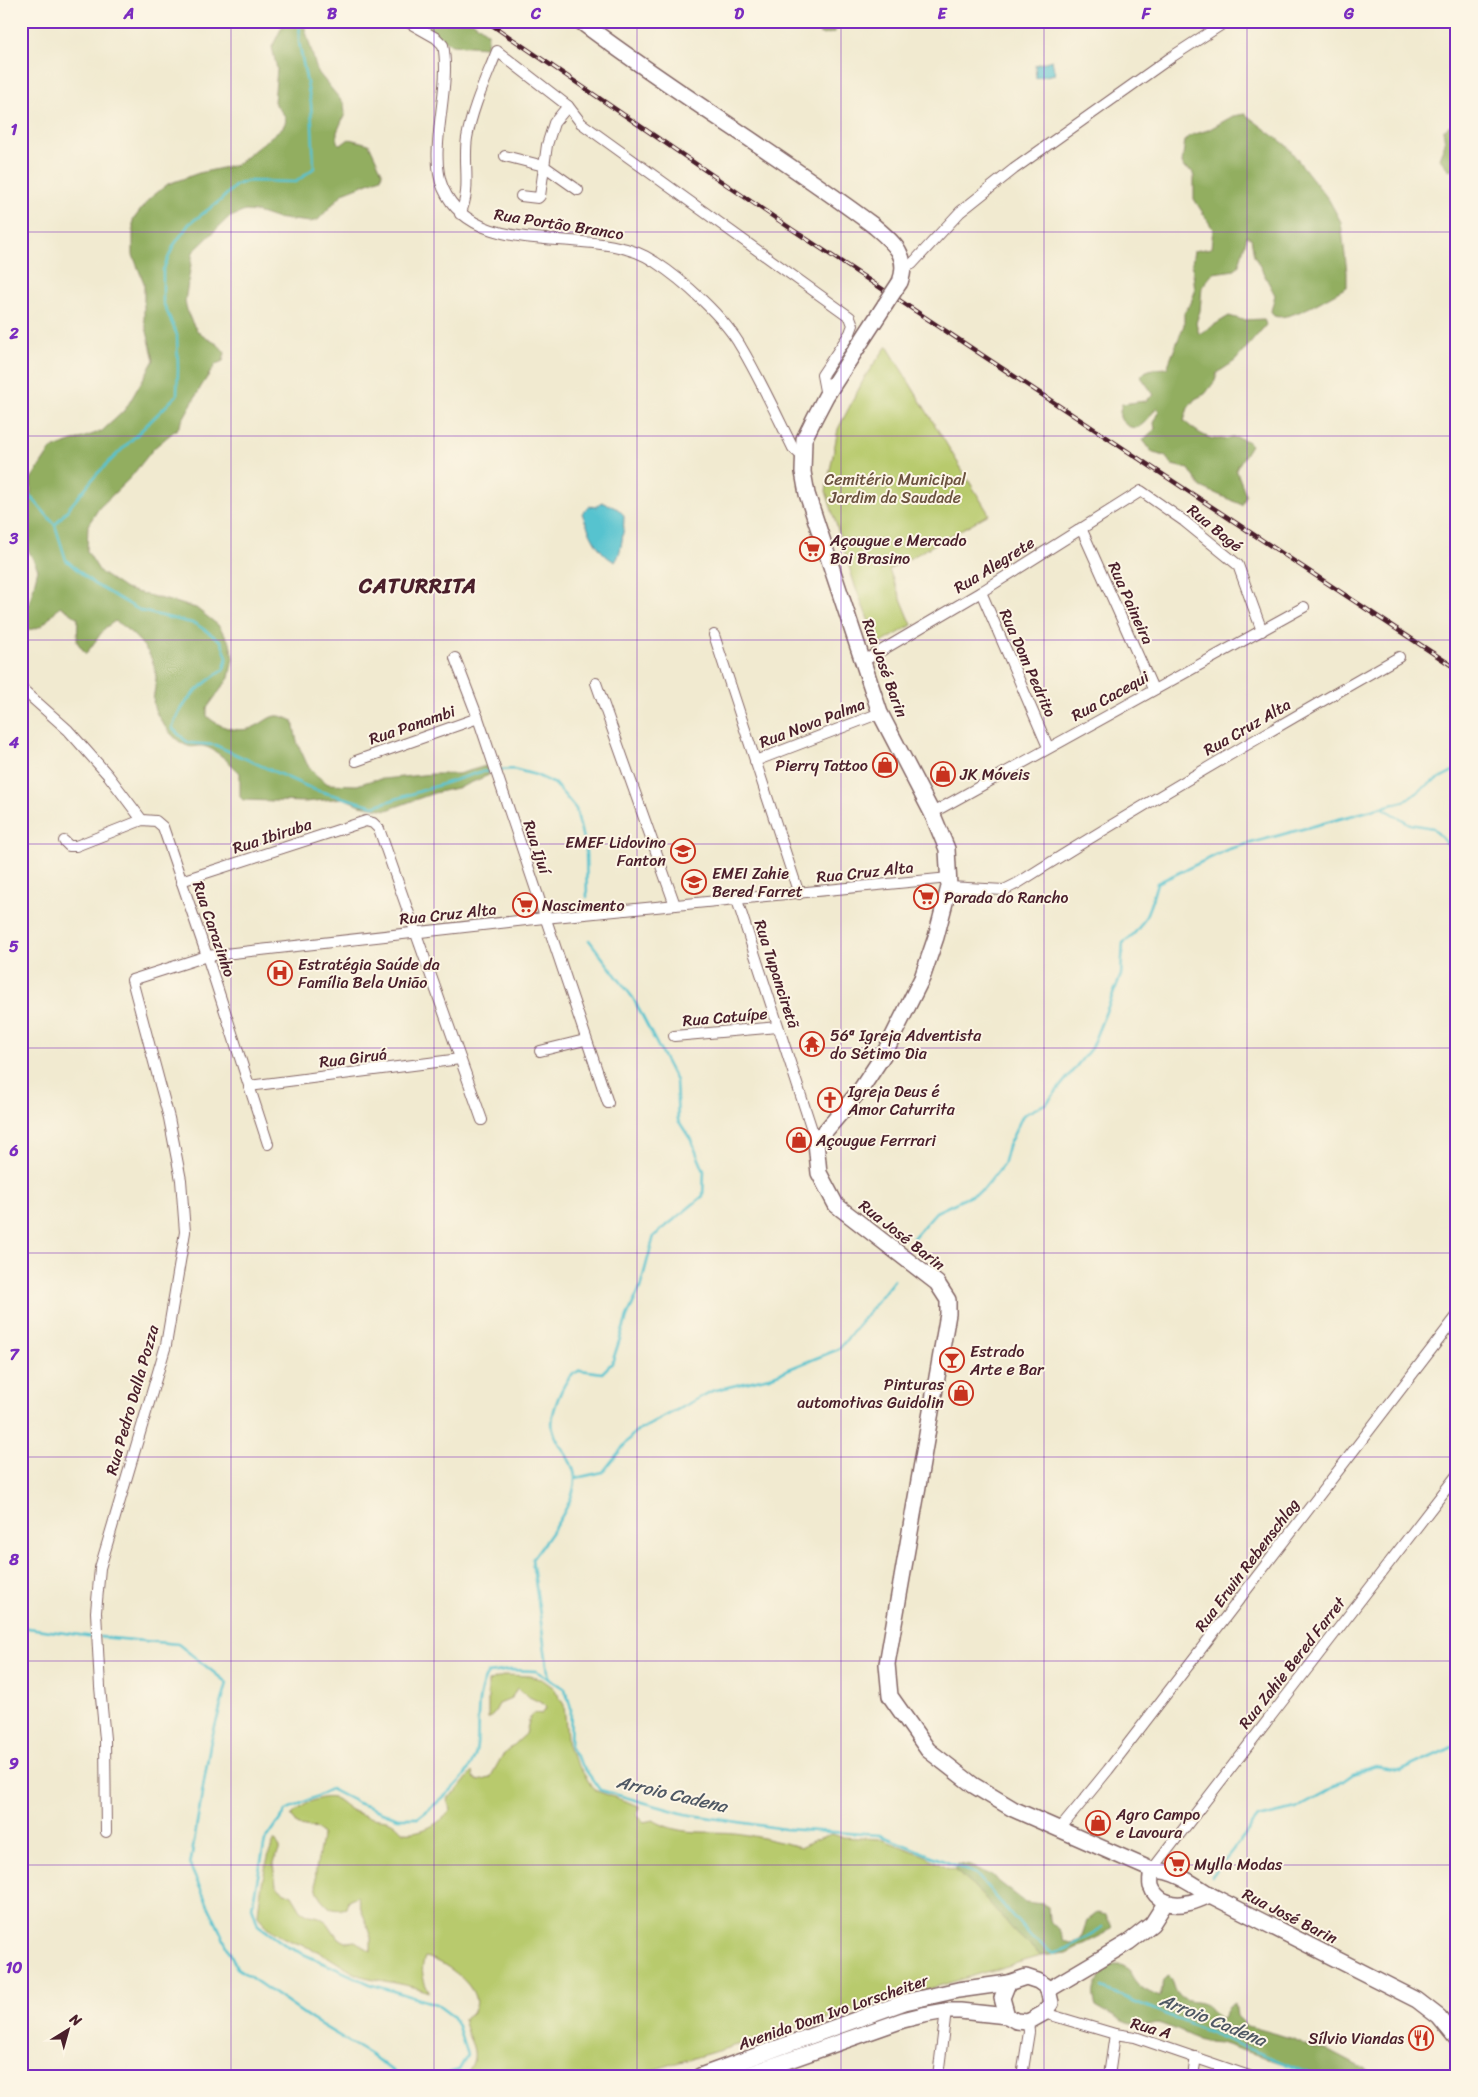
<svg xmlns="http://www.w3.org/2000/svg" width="1478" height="2097" font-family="Sriracha,sans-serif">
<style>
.green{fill:#b8ca6d;stroke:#81744c}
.forest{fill:#92ae60;stroke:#6e6646}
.water{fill:#57c3cf;stroke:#50717d}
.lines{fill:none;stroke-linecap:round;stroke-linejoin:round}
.stream{stroke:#57c3cf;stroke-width:2.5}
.street-casing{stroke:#846665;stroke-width:12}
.secondary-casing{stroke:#846665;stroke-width:18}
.street{stroke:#fff;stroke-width:10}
.secondary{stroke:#fff;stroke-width:15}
.rail-casing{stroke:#4a1f2b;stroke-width:4.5}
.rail{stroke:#fcf5e5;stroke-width:2.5;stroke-dasharray:8;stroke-linecap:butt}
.secondary-bridge-casing{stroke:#846665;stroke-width:18;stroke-linecap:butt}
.secondary-bridge{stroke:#fff;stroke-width:15}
.grid{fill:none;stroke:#7b2cbf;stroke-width:1;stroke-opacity:0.55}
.labels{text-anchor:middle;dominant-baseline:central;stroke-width:4;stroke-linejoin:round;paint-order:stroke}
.street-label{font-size:16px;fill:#4a1f2b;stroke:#fcf5e5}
.park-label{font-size:16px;fill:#6b523f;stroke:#fcf5e5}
.poi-label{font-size:16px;fill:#4a1f2b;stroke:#fcf5e5;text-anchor:start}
.water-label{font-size:18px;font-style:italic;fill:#4f5864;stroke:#fcf5e5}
.district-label{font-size:21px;font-weight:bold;letter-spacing:1px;fill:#4a1f2b;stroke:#fcf5e5}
.neatline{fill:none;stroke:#7b2cbf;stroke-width:2}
.grid-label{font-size:16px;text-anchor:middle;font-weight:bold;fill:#7b2cbf}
</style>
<rect width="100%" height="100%" fill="#fcf5e5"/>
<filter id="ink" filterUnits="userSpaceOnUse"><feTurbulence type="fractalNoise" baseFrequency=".02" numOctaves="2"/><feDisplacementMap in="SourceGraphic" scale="10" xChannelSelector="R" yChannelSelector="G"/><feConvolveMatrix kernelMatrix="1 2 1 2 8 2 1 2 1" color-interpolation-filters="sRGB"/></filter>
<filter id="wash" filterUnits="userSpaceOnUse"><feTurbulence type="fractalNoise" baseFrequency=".0096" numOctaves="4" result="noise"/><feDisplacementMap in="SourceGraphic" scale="20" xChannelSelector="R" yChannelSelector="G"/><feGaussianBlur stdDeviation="1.12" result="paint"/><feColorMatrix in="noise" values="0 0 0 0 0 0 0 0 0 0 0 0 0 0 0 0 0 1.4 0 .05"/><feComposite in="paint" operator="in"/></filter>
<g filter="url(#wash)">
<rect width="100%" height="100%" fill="#f1ead0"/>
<g class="green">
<polygon points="887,346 989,514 889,570 912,625 878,645 855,586 826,491 838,429 866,375"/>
<path d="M505,1675L530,1676L543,1680L554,1688L564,1705L568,1749L594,1790L639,1806L637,1815L644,1822L653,1820C683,1838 709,1829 742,1834C762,1837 782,1843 802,1847L814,1840L832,1834L841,1837L881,1839L926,1856L946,1868L955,1870L986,1899L1016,1932L1041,1956L632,2076H464C487,2051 464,2040 464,2018C499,2000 446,1960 425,1957C420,1969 423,1981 429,1992C408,1984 387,1982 365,1977C348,1972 333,1958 317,1951C292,1940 277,1940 258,1916C259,1899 266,1853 275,1840L280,1848L273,1865L276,1885L283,1891L292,1895L301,1910L309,1915L319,1917L327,1922L338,1938L346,1942L355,1941L371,1951V1937L357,1896L348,1900L346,1908C336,1911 331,1910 325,1903C307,1884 320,1858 322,1835L317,1829L299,1826L291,1816C301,1806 320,1793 336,1799C341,1802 346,1807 351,1810C356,1813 361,1814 366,1816C385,1823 387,1814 403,1832C421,1834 440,1824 451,1810L447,1799L457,1791L472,1772L473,1778L479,1781L490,1778L502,1756L526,1734L530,1716L535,1713L542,1714L546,1709L544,1704L527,1696L517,1688L511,1699L499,1704L493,1715L488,1719V1682Z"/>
</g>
<g class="forest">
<path d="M285,21H303L317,71L344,104L345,114L337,132V142L341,145L349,139L369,144L382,172L381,178L343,193L318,220L310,222L275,218L257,212L245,211L228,218L193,252L185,301C187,313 193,329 203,336C213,343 217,341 225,353L223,361L216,364L202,385L178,428L154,448L130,478L99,508L88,525L87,551L100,572L125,589L196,608L218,625L230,643L233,658L229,678L207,708V716C218,727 239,734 254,727C271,719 272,710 293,721L297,742L307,764L316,775L328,784L357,785L373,780L432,774H458L486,766L489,775L461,787L434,793L387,810L360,805L343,798L305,802L243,800L240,797V773C232,765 215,748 203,746C198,745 192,748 188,746C175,742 162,724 156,712C150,701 156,690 156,678C156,654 134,633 115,621L105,628L86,654L77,642L78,618L60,606C46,620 43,632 21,629V612L29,605L38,569L21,536V520L24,518L31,494V479L51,449L102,431L125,410L154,360L144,319V283L133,255V220L149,199L168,184L199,173L236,165L283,127L286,121L284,115L274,102L277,69L272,47Z"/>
<polygon points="413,21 472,21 488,33 487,47 452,45"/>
<polygon points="820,21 835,21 835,32 824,35 819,33 822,25"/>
<path d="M1245,114L1286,145L1329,200L1341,222L1347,272V287C1331,295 1290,322 1274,316L1271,311L1275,295L1254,255L1251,238L1247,236L1239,265L1235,270L1213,273L1202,287L1200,311L1196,323L1199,334L1229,316L1243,320L1264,319L1266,325L1235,361L1217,373L1215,381L1205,394L1195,399L1188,408L1184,421C1192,428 1203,437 1214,439C1228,440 1241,433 1251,445L1236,469L1246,495L1242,505L1201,487L1189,469L1172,465L1165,456L1153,453L1143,440L1155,429L1154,423L1159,412L1157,407C1152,413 1147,422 1140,426C1133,431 1122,424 1120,417C1119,413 1121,408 1122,404L1145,401L1154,395L1141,377C1146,367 1157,369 1167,368L1184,325V313L1191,303L1195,291L1192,263L1194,251L1211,248L1213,229L1194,199V177L1192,171L1184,168L1182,163L1185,140L1189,136L1208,130L1233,116Z"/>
<polygon points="1453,123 1457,123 1457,168 1450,171 1439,158 1445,143 1443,130"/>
<path d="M21,367C29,393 28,419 21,445Z"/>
<polygon points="956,1864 970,1866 989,1874 1025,1902 1043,1904 1048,1907 1049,1920 1059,1930 1064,1940 1070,1943 1076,1942 1081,1938 1087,1921 1097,1913 1106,1915 1112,1927 1106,1933 1066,1953 1041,1956 1015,1932 986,1899 955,1870"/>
<path d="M1112,1964H1119L1129,1969C1134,1985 1145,1991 1160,1997L1164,1981L1168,1976C1175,1982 1173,1988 1178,1994C1185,2004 1195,2000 1204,2004C1212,2007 1213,2016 1222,2019L1229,2007L1235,2003L1237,2016L1247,2026L1294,2039L1313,2048L1326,2049L1377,2076H1320L1221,2043C1196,2043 1184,2031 1162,2024C1154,2021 1147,2027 1139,2026C1123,2023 1110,2014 1096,2006C1089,1985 1099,1980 1112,1964Z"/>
</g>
<g class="water">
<polygon points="1052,60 1055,74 1036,78 1035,65"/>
<path d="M602,502L618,509L624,515C624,527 622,554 615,562C597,553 589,531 582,513L589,506L596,507Z"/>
</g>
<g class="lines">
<g class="stream">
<path d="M21,485L55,525L66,560L94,584L141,611L196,624L221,641L227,657L224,669C198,688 184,698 172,728L188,743L215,745L315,790L374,806L480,772L493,771"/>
<polyline points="55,525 96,475 177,395 178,369 177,335 163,302 163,270 174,245 189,224 221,200 236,185 248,181 296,182 314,168 311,104 299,42 300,21"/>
<polyline points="499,770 513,769 536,775 555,784 576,809 586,852 587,897"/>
<polyline points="1381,807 1410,824 1433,828 1457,855"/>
<path d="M913,1238L936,1212L983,1190L1003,1165L1008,1146L1023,1115L1047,1103L1091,1048L1121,975L1123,943C1145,928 1150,907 1157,883L1229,849L1405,801L1430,783L1457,769"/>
<polyline points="576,1478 603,1472 634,1433 712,1391 769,1377 839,1349 894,1280"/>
<polyline points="21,1627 94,1637"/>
<polyline points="100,1637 178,1644 227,1683 210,1745 190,1866 237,1968 311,2019 371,2055 399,2076"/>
<path d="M549,1679L532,1559C546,1540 575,1504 575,1479C575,1462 557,1445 553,1430C549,1417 560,1391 568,1379C570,1375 576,1373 580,1370L602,1373L612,1363L627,1317L640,1288L654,1236L703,1196L704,1171L691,1140L678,1120L676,1081L633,998L589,940"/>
<polyline points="1212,1876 1258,1818 1296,1809 1329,1791 1353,1774 1376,1767 1400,1771 1457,1745"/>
<polyline points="1102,1988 1315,2076"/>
<path d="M439,2076L459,2070L467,2055L458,2026L452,2016L436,2004L370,1984L288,1947L258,1925L252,1907L265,1841L286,1811L331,1789L358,1803L398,1818H418C440,1800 475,1776 477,1745C479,1720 475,1695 488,1673L510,1670L536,1671L565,1689L571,1708L570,1748L600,1790L685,1814L785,1829L880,1835L976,1874L1030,1936L1053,1954L1068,1948L1103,1927"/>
</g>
</g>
</g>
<g filter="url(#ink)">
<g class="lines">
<defs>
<g id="street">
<path d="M406,21L436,38L443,45C452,88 427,151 443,188C477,265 596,221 655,262C683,280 725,318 741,347C760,379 776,414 793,448L803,457"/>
<polyline points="505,156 544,166 578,190"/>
<polyline points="521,196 538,198 540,196 547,145 554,123 568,106"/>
<path d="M460,214C472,190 463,164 467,138C472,108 486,79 497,51L568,106L581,123L850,317L853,325L850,333L822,375L826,396"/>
<polyline points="904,268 912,264 960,212 1014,169 1173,56 1227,21"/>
<polyline points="1081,528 1153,689"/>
<polyline points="981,592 1048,747"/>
<polyline points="714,635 799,894"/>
<polyline points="455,658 478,718 608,1103"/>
<polyline points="862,662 981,592 1141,491 1184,521 1238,565 1262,631"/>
<polyline points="596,683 675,905"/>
<polyline points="21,688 68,730 108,775 142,820"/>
<polyline points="356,761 478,718"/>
<polyline points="755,761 880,713"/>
<polyline points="932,813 1304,607"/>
<polyline points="64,841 69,846 76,846 142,820 156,821 163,827 207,956 268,1144"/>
<polyline points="181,881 366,821 373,823 379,829 482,1120"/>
<path d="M949,887L1004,890L1018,883C1143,804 1271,730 1399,657"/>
<polyline points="737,900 816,1142"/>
<polyline points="674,1036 778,1027"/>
<polyline points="540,1051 585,1040"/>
<polyline points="249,1086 460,1059"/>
<polyline points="1059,1830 1108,1770 1457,1316"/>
<polyline points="106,1832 105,1739 100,1687 96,1612 100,1568 166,1345 185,1232 181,1180 169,1118 132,980 207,956 544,918 949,878"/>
<polyline points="1152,1870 1457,1475"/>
<polyline points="1044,2013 1115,2034 1135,2037 1249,2076"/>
<polyline points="938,2076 946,2011"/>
<polyline points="1022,2076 1029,2032 1028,2022"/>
<polyline points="1109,2076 1115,2034"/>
<polyline points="1193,2076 1196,2057"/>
</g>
<g id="secondary">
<path d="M580,21C675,93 778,154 874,226C893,242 910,255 900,282"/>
<path d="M885,305L826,396L815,417L804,439L803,472L807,494L880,713L932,813L947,849L949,887L936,937L922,978L884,1054L861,1089L816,1142L819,1173L836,1205L937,1283L948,1300V1314L887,1664L890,1696L928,1750L973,1785L1013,1809L1152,1870C1174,1870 1192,1883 1210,1895L1417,2000L1439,2017L1457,2039"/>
<path d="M1152,1870C1151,1875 1150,1881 1151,1886C1156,1901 1173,1907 1187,1903C1195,1902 1202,1898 1210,1895"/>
<polyline points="1048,1990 1129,1942 1152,1924 1166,1902"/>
<polyline points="1007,2016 1002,1998 1008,1983"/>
<polyline points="700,2076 905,2002 958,1990 1008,1983 1026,1977 1038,1981 1045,1986 1048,1990 1051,2003 1044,2013 1028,2022 1016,2021 1007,2016 960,2011 946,2011 923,2015 903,2020 744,2076"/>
</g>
</defs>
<use href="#street" class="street-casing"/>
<use href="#secondary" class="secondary-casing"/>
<use href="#street" class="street"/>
<use href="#secondary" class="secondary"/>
<defs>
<polyline id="rail" points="486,21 790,228 1457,669"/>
</defs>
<use href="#rail" class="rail-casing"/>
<use href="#rail" class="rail"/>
<defs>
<polyline id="secondary-bridge" points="885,305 900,282"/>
</defs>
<use href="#secondary-bridge" class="secondary-bridge-casing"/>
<use href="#secondary-bridge" class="secondary-bridge"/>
</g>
</g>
<path class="grid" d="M231,21V2076M434,21V2076M637,21V2076M841,21V2076M1044,21V2076M1247,21V2076M21,232H1457M21,436H1457M21,640H1457M21,844H1457M21,1048H1457M21,1253H1457M21,1457H1457M21,1661H1457M21,1865H1457"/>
<defs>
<symbol id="supermarket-ring" viewBox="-11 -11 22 22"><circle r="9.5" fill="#fcf5e5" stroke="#c8321e" stroke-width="1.5"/><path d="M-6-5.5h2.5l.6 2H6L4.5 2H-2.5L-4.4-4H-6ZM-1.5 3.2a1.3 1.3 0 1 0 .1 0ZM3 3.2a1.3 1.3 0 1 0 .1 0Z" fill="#c8321e"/></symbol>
<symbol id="shop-ring" viewBox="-11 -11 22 22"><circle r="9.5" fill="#fcf5e5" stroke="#c8321e" stroke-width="1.5"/><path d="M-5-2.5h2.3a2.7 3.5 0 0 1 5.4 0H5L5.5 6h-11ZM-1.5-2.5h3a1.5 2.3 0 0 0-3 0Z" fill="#c8321e"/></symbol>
<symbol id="school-ring" viewBox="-11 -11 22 22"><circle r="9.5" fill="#fcf5e5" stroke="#c8321e" stroke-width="1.5"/><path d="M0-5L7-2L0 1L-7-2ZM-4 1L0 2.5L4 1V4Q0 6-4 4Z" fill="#c8321e"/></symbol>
<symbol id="hospital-ring" viewBox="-11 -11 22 22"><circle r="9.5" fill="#fcf5e5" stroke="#c8321e" stroke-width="1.5"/><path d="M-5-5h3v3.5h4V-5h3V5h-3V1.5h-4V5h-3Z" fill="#c8321e"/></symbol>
<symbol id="temple-ring" viewBox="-11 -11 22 22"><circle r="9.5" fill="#fcf5e5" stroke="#c8321e" stroke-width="1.5"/><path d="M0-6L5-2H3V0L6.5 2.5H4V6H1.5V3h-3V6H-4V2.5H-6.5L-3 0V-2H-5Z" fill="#c8321e"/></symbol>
<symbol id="church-ring" viewBox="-11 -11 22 22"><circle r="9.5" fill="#fcf5e5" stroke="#c8321e" stroke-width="1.5"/><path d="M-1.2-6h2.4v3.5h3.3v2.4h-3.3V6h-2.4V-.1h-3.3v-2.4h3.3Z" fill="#c8321e"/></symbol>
<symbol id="bar-ring" viewBox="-11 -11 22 22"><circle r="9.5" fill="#fcf5e5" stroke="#c8321e" stroke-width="1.5"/><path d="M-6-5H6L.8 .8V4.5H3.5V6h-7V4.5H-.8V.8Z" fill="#c8321e"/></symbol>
<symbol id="restaurant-ring" viewBox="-11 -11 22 22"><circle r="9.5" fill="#fcf5e5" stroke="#c8321e" stroke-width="1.5"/><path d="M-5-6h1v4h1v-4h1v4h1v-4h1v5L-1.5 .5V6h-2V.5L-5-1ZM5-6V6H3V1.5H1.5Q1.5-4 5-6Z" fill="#c8321e"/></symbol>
</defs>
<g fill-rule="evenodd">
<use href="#supermarket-ring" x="798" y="535" width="28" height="28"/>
<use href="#shop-ring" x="871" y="751" width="28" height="28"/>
<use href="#shop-ring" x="929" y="760" width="28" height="28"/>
<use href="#school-ring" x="669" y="837" width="28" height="28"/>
<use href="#school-ring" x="680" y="868" width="28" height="28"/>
<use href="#supermarket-ring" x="912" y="883" width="28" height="28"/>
<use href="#supermarket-ring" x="511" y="891" width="28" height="28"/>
<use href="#hospital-ring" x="266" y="959" width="28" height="28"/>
<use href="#temple-ring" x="798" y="1030" width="28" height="28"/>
<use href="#church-ring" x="816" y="1086" width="28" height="28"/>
<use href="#shop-ring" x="785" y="1126" width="28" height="28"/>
<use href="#bar-ring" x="938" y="1346" width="28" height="28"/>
<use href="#shop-ring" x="947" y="1379" width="28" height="28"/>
<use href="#shop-ring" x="1084" y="1809" width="28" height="28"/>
<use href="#supermarket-ring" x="1163" y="1850" width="28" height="28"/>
<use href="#restaurant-ring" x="1407" y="2024" width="28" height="28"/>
</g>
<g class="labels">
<g class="street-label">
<text transform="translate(559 224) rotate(9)">Rua Portão Branco</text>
<text transform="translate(1215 528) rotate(39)">Rua Bagé</text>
<text transform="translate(994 565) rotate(-32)">Rua Alegrete</text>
<text transform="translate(1131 603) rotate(66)">Rua Paineira</text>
<text transform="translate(1028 663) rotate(66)">Rua Dom Pedrito</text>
<text transform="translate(885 668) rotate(70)">Rua José Barin</text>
<text transform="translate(1110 696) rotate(-29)">Rua Cacequi</text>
<text transform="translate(812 723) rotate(-21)">Rua Nova Palma</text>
<text transform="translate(412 725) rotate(-19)">Rua Panambi</text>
<text transform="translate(1247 727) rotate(-30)">Rua Cruz Alta</text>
<text transform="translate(272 836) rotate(-18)">Rua Ibiruba</text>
<text transform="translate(537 847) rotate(72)">Rua Ijuí</text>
<text transform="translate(865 872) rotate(-6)">Rua Cruz Alta</text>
<text transform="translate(448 914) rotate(-6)">Rua Cruz Alta</text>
<text transform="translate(214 929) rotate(71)">Rua Carazinho</text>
<text transform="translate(777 974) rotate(72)">Rua Tupanciretã</text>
<text transform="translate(725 1017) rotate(-5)">Rua Catuípe</text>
<text transform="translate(353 1058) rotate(-7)">Rua Giruá</text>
<text transform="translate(902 1235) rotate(38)">Rua José Barin</text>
<text transform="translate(132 1400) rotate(-74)">Rua Pedro Dalla Pozza</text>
<text transform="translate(1247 1565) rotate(-53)">Rua Erwin Rebenschlag</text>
<text transform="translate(1292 1663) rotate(-52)">Rua Zahie Bered Farret</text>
<text transform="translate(1290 1916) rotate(27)">Rua José Barin</text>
<text transform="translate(833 2012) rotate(-19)">Avenida Dom Ivo Lorscheiter</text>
<text transform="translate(1151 2028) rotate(16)">Rua A</text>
</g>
<g class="park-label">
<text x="895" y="479">Cemitério Municipal<tspan x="895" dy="18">Jardim da Saudade</tspan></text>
</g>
<g class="poi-label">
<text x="830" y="540">Açougue e Mercado<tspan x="830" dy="18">Boi Brasino</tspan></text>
<text x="868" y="765" text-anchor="end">Pierry Tattoo</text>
<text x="960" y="774">JK Móveis</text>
<text x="666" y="842" text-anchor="end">EMEF Lidovino<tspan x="666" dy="18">Fanton</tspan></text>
<text x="712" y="873">EMEI Zahie<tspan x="712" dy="18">Bered Farret</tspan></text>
<text x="944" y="897">Parada do Rancho</text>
<text x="542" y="905">Nascimento</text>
<text x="298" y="964">Estratégia Saúde da<tspan x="298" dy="18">Família Bela União</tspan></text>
<text x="830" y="1035">56ª Igreja Adventista<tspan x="830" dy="18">do Sétimo Dia</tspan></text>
<text x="848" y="1091">Igreja Deus é<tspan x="848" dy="18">Amor Caturrita</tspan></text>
<text x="816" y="1140">Açougue Ferrrari</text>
<text x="970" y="1351">Estrado<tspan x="970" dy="18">Arte e Bar</tspan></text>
<text x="944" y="1384" text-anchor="end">Pinturas<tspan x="944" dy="18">automotivas Guidolin</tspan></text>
<text x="1116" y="1814">Agro Campo<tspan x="1116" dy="18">e Lavoura</tspan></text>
<text x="1194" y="1864">Mylla Modas</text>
<text x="1404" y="2038" text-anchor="end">Sílvio Viandas</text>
</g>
<g class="water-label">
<text transform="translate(672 1794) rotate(13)">Arroio Cadena</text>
<text transform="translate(1213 2020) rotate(22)">Arroio Cadena</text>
</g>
<g class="district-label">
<text x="418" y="586">CATURRITA</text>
</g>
</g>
<rect width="1478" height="2097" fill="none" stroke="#fcf5e5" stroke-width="55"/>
<g transform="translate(68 2030) rotate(37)" stroke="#fcf5e5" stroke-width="4" paint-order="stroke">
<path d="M0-4L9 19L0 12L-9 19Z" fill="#4a1f2b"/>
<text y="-8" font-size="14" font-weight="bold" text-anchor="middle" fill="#4a1f2b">N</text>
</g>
<rect x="28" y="28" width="1422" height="2042" class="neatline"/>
<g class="grid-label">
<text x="129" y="19">A</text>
<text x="332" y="19">B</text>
<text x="536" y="19">C</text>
<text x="739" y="19">D</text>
<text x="942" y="19">E</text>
<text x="1146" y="19">F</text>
<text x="1349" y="19">G</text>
<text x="14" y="135">1</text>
<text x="14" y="339">2</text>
<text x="14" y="544">3</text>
<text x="14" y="748">4</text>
<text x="14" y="952">5</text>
<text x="14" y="1156">6</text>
<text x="14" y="1360">7</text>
<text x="14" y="1565">8</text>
<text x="14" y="1769">9</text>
<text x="14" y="1973">10</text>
</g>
</svg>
